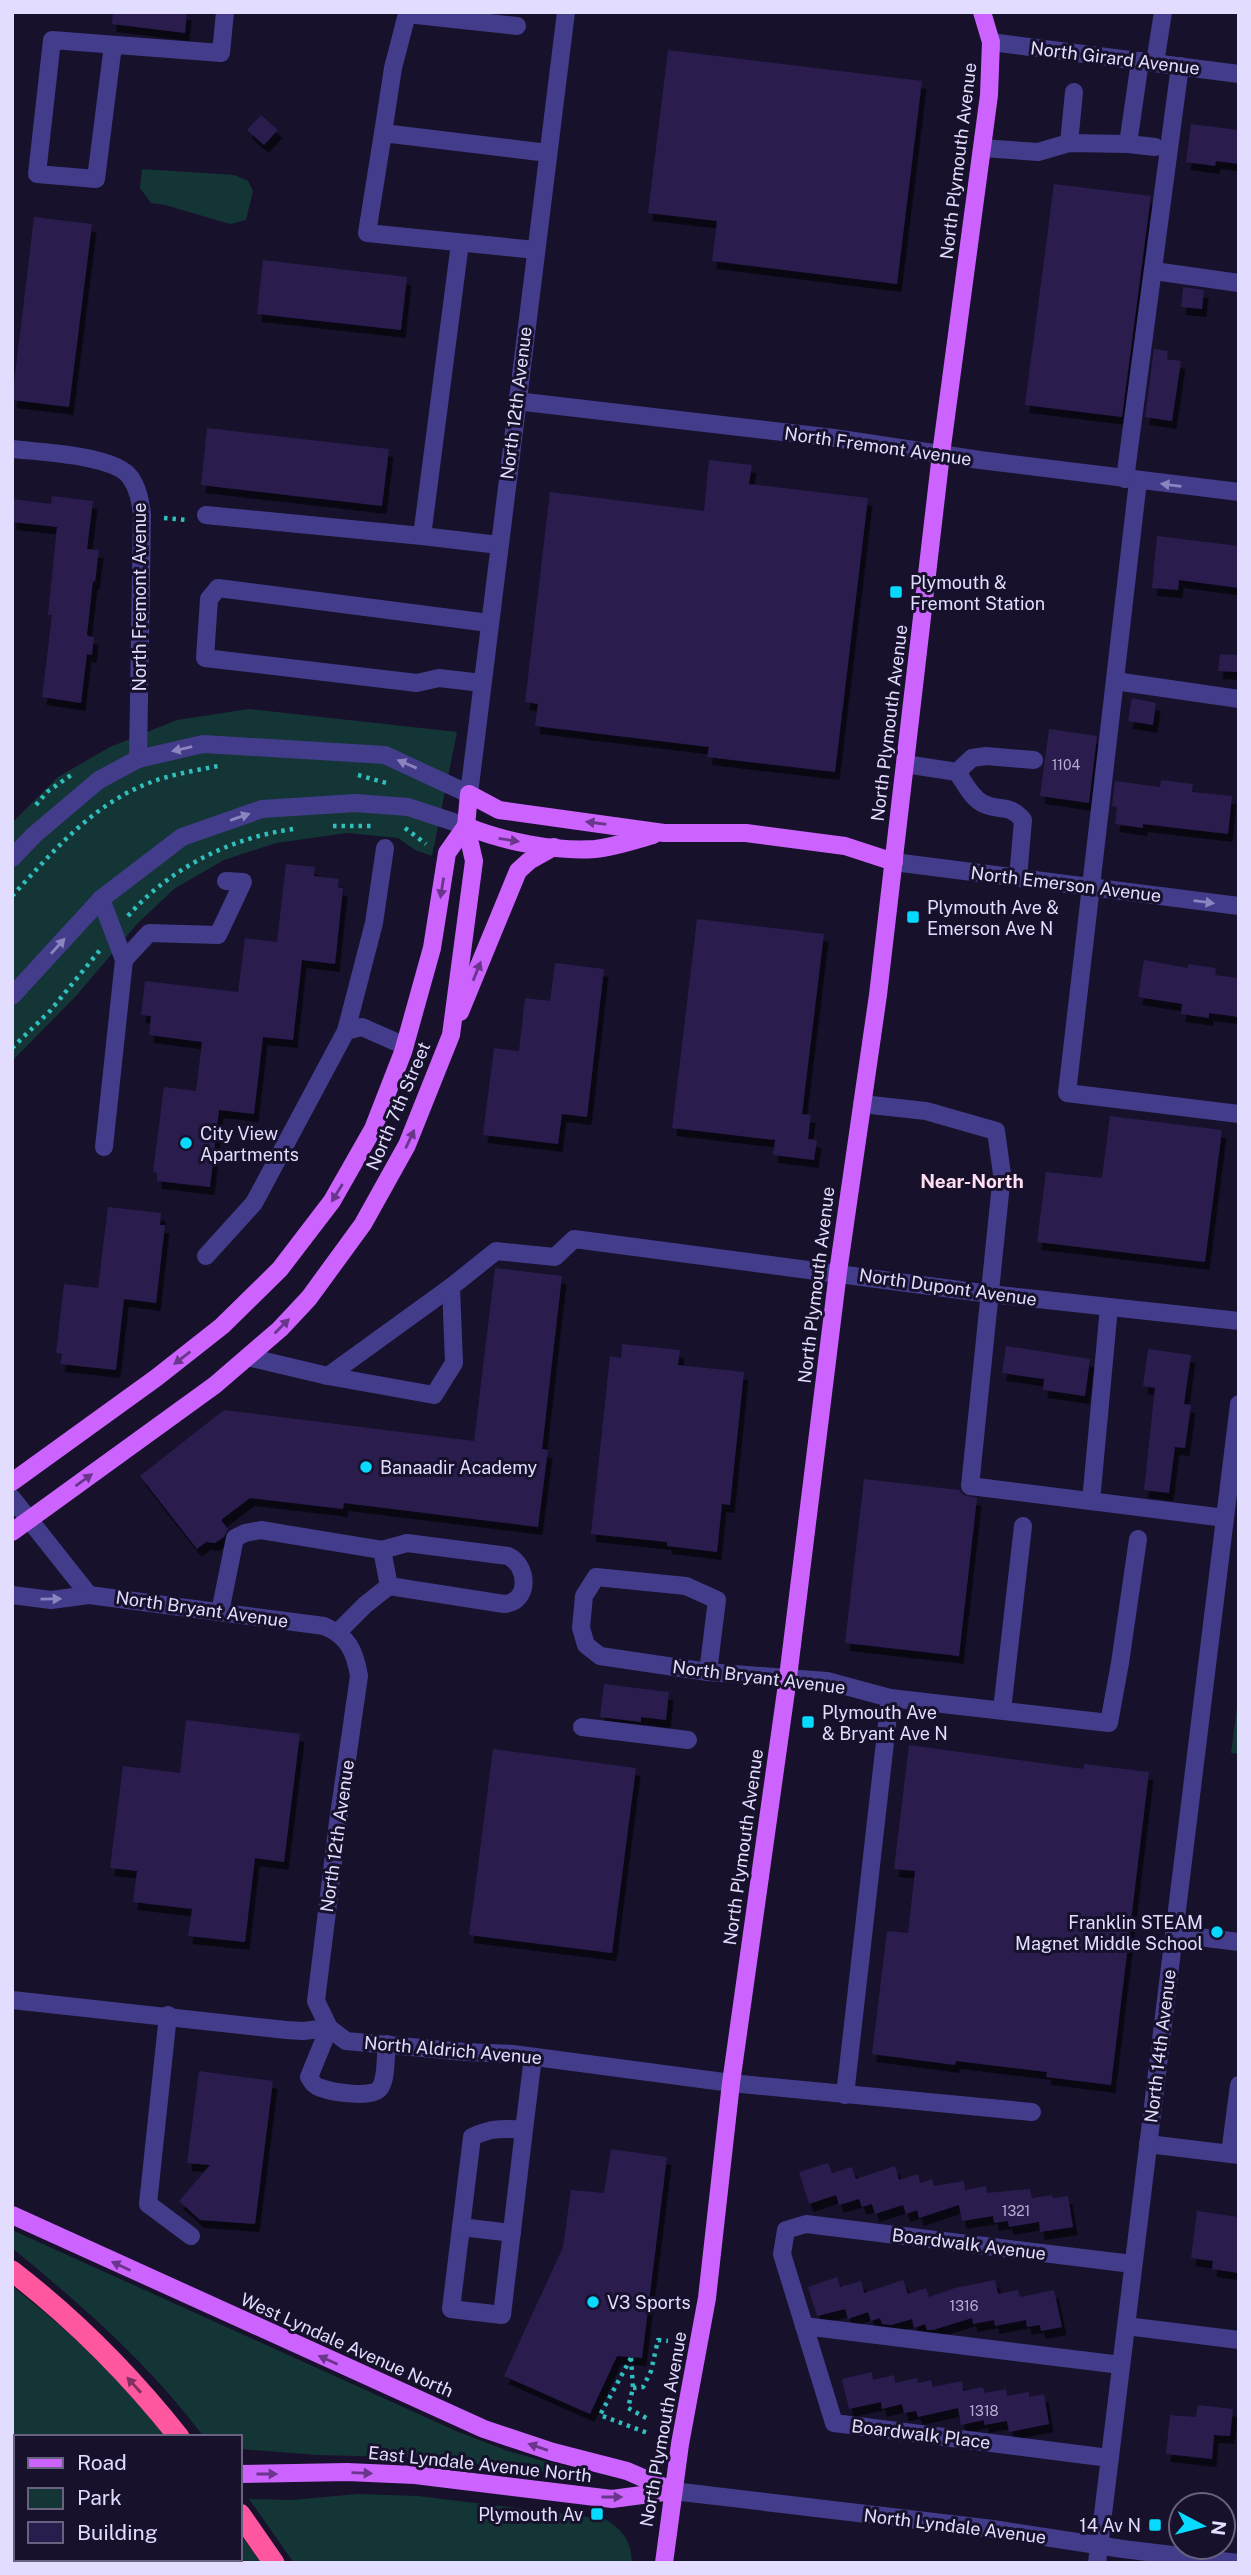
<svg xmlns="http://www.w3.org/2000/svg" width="1251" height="2575" font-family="'Public Sans',sans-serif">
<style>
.green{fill:#143536}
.building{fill:#291d4d;filter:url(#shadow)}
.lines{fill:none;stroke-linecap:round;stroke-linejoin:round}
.path{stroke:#30bfbd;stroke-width:4.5;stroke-dasharray:3.5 5;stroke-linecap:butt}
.minor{stroke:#433c8b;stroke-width:18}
.major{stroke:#cd63ff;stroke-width:18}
.highway{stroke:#ff579f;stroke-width:21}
.oneway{fill:#8b84bf}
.oneway2{fill:#69368b}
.oneway3{fill:#7f3060}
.poi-dot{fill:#08d9ff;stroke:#17112c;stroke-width:2.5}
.labels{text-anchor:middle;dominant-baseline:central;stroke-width:6;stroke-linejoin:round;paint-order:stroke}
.number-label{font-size:14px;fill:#b4acd2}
.street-label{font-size:18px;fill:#e2dcff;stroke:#17112c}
.poi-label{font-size:18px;fill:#e2dcff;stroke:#17112c;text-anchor:start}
.neighbourhood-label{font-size:19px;font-weight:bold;fill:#ffdef1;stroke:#17112c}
</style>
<defs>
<filter id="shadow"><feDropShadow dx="4.5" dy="8" stdDeviation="0" flood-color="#0009"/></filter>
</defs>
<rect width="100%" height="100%" fill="#17112c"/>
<g class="green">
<polygon points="142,169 234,175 248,181 253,191 246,220 230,224 165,205 151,203 140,188"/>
<polygon points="249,709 457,732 432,856 415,850 398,838 347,833 276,843 224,860 174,889 137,924 77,995 12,1061 12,823 58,777 110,747 177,720"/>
<polygon points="1239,1692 1239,1754 1231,1753"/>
<path d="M12,2230L456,2431L508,2451L572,2469L571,2476L433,2458L317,2455L240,2449V2437H204C149,2364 82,2305 12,2248Z"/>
<path d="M12,2286C69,2331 122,2379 166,2437H18L12,2432Z"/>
<path d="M358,2494L418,2496L605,2519C623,2530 631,2541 632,2563H294L249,2499L291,2500Z"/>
<polygon points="240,2534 261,2563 157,2563 153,2559 240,2559"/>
</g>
<g class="building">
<polygon points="113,12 187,12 185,33 112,24"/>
<polygon points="668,50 922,81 897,284 712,261 717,221 648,213"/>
<polygon points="261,115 278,130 264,145 247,130"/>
<polygon points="1191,124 1239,130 1239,164 1216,161 1215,166 1186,162"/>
<polygon points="1054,184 1151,196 1122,417 1025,405"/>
<polygon points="34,217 92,224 69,407 12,400"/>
<polygon points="263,260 407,277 401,330 257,314"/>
<polygon points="1183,287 1204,290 1202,309 1181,307"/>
<polygon points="1154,349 1168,351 1167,359 1181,361 1172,421 1145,417"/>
<polygon points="207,428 389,449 382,506 201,485"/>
<polygon points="709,460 752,465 749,484 868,498 835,772 707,757 709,747 535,726 538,704 525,702 550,492 704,511"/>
<polygon points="52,496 93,501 87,549 99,550 95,582 93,581 87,634 88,636 94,637 92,655 87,654 81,703 42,697 52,615 48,615 57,527 12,522 12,499 51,504"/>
<polygon points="1157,536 1239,546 1239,588 1179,580 1178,590 1152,588"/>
<polygon points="1220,654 1238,655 1237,672 1218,671"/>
<polygon points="1132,698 1156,703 1153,725 1128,721"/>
<polygon points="1049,729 1097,736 1089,803 1040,796"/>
<polygon points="1161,780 1193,784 1192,792 1232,796 1228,834 1143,824 1143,828 1115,824 1117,807 1112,806 1115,781 1160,787"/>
<polygon points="286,864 315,867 314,876 339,879 338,887 343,888 335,964 302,960 293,1040 263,1037 254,1114 219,1110 210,1187 157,1181 157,1173 153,1172 164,1087 196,1091 202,1042 149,1035 151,1016 141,1015 145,981 238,992 245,938 277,942"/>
<polygon points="697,919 824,934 802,1114 811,1115 808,1139 817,1140 814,1160 773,1155 775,1140 672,1128"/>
<polygon points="1144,960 1188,968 1188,964 1216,968 1215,975 1239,978 1239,1017 1209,1013 1209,1018 1181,1014 1182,1004 1138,997"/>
<polygon points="555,963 604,969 587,1117 562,1114 558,1144 483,1135 494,1048 519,1051 525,998 550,1001"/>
<polygon points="1110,1116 1222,1130 1205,1262 1037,1242 1046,1172 1102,1178"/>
<polygon points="108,1207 161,1213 160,1225 165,1225 156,1303 124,1299 116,1370 60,1364 62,1354 56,1353 64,1284 98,1288"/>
<polygon points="495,1268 562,1276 542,1449 548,1450 538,1527 344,1503 343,1509 250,1498 221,1520 228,1529 224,1537 215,1543 206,1542 197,1549 140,1476 224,1410 474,1441"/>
<polygon points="622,1344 680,1350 678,1365 744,1372 730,1505 722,1504 717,1552 667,1546 667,1542 591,1534 610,1356 621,1358"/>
<polygon points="1006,1346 1090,1359 1085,1396 1043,1390 1044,1379 1002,1373"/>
<polygon points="1148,1349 1191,1355 1184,1404 1191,1405 1185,1448 1175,1447 1169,1493 1144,1490 1155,1388 1143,1386"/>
<polygon points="864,1479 959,1490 964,1495 977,1498 959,1656 845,1643"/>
<polygon points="604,1684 669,1692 666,1720 641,1717 641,1722 600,1717"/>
<polygon points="186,1720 300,1734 284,1862 255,1858 245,1942 188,1936 192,1909 133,1902 137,1871 110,1868 123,1766 180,1773"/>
<polygon points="909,1745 1084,1769 1084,1764 1149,1772 1111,2085 1046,2077 1047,2072 956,2061 955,2065 872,2054 887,1931 908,1933 915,1871 894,1869"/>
<polygon points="493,1749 636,1768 612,1953 469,1935"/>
<polygon points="199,2071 273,2081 255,2224 200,2220 179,2201 210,2165 187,2163"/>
<polygon points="611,2149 667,2157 642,2358 617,2356 590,2414 504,2376 563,2247 571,2190 604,2193"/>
<polygon points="828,2163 832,2173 852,2167 856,2179 895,2166 899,2180 918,2174 920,2183 932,2179 934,2186 964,2181 965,2190 986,2186 987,2193 1030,2189 1032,2198 1052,2195 1053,2198 1068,2196 1073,2227 1040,2232 1039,2222 1009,2227 1008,2221 994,2223 993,2216 962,2221 959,2205 919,2218 917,2210 906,2214 903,2205 875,2214 872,2204 862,2207 859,2199 839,2205 836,2195 809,2204 799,2172"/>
<polygon points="1197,2211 1239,2217 1239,2273 1212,2269 1213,2261 1191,2258"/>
<polygon points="837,2277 840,2287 861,2281 864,2293 903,2280 908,2294 926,2288 929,2297 955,2288 995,2280 998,2294 1018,2290 1020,2297 1054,2290 1062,2327 1041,2331 1040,2325 1027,2327 1026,2320 995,2326 994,2320 973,2324 972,2318 933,2330 927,2330 925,2324 914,2328 912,2319 891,2325 882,2324 880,2318 871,2321 868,2312 848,2319 845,2309 817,2316 808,2287"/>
<polygon points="872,2372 873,2380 894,2375 895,2383 917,2378 918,2383 931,2380 933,2387 962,2381 963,2391 983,2387 985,2393 1006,2389 1007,2396 1029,2392 1029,2397 1044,2394 1049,2424 1009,2432 1007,2421 984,2425 984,2420 961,2425 958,2408 918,2417 916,2411 904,2413 902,2404 882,2409 881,2402 849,2409 842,2379"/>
<polygon points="1198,2405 1233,2409 1230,2436 1214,2435 1212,2459 1166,2454 1170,2415 1196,2417"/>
</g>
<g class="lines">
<g class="path">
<polyline points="164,518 188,520"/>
<polyline points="358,775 390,784"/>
<polyline points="36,805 47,792 74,773"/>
<polyline points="333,826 373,826"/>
<polyline points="405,828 426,844"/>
<path d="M12,896C51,854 90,807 144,785C167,775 193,771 218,766"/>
<path d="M128,916C170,868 230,838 293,829"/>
<polyline points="12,1048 50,1011 100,950"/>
<polyline points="631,2358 600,2415 650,2434"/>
<polyline points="631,2358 633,2388 628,2408 648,2419"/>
<polyline points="633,2388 643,2387 651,2371 658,2340 668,2341"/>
</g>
<g class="minor">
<polyline points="991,42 1239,74"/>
<polyline points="113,45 96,179 37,174 52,40 221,53 225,12"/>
<polyline points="1155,63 1163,12"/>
<polyline points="383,133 393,68 407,14 517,26"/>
<polyline points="1069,143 1074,92"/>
<polyline points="1128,144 1155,147"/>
<polyline points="982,148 1038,152 1069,143 1128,144 1140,61"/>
<polyline points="536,250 367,233 383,133 548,153"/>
<polyline points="1154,271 1239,283"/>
<polyline points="516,401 834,438 980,460 1239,492"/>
<path d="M12,449C39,452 114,455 130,477C138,488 140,500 142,514L138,759"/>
<polyline points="1125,479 1180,66"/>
<polyline points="1138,481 1067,1093 1239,1114"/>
<polyline points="206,515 422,536 460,243"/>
<polyline points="422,536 499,545"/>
<polyline points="1115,681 1239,699"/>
<polyline points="482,683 439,678 417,683 205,658 209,599 218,588 489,623"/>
<path d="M905,764L957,772C964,782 971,797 982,803C999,812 1009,803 1023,820L1018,878"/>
<polyline points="957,772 972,758 986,756 1034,760"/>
<polyline points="12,858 34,835 99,780 138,759 203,744 385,755 469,794 566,12"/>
<polyline points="894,862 1239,906"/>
<polyline points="101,899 124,960 104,1147"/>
<polyline points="124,960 149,933 218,935 243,882 226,881"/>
<polyline points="12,996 101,899 182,837 262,809 356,803 408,807 466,826"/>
<polyline points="346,1031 374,923 385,848"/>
<polyline points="862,1104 926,1111 996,1131 1002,1174 970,1486 1225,1518"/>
<polyline points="206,1256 254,1203 346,1031 362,1027 405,1046"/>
<polyline points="248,1357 328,1376 451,1287 496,1251 555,1257 574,1239 990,1294 1239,1321"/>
<polyline points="328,1376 434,1395 454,1363 451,1287"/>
<path d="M12,1498L89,1595L324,1626C348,1636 355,1651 359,1676L338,1822L316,2001L329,2028L309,2077C312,2082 314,2086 321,2088C332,2092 373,2099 380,2088C387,2078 385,2056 387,2044"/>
<polyline points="1091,1501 1109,1307"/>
<path d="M382,1550L407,1543L508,1556C529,1566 530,1602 504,1604L389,1586"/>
<polyline points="12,1595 51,1600 89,1595"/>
<polyline points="220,1612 235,1538 245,1533 261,1530 382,1550 389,1586 365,1605 338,1632"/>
<polyline points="708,1672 717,1600 686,1586 596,1577 584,1596 581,1628 586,1645 600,1656 708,1672 827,1681 890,1698 1109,1723 1120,1663 1138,1539"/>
<polyline points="1002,1710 1023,1526"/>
<polyline points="582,1727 688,1740"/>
<polyline points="1174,1934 1239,1942"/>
<polyline points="12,2000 286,2030 303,2031 329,2028 346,2041 465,2052 513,2054 731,2083 1032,2112"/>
<polyline points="168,2015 148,2204 191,2236"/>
<polyline points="845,2095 890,1698"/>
<path d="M524,2130L502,2315L451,2309L472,2137C490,2128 504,2128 524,2130L533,2057"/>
<polyline points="1148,2144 1239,2155"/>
<polyline points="1230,2154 1239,2085"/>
<polyline points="461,2227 512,2233"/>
<polyline points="804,2326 1121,2365"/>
<polyline points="1126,2326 1239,2340"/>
<polyline points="1109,2458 834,2423 782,2254 786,2230 806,2224 1132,2264"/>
<polyline points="673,2491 993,2529 1123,2549 1238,2563"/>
<polyline points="1097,2563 1239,1404"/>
</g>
<g class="major">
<path d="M466,826C502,841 555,852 595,849C614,847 635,840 653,835"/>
<polyline points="460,1012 518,871 529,861 554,847"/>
<polyline points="12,1482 156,1378 222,1326 280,1269 332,1201 373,1129 403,1052 432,948 447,853 466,826"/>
<polyline points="12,1532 215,1385 280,1329 309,1298 363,1224 407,1145 451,1035 474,861 466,826 469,794 499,810 664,833 746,833 845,846 894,862"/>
<polyline points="12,2215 484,2429 553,2452 627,2471 673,2491"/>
<polyline points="240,2474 347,2472 415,2475 612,2499 672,2491"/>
<polyline points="12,2477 16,2477"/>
<polyline points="664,2563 680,2444 707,2298 731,2083 788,1677 838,1272 878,995 941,454 989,95 991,42 982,12"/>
</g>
<g class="highway">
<path d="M12,2271C74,2319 130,2375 179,2437"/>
<polyline points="12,2502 16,2505"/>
<polyline points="240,2514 274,2563"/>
<polyline points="78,2559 82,2563"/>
</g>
</g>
<defs><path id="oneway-solid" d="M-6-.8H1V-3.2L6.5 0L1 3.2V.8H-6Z" transform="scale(1.75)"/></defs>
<g class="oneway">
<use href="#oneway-solid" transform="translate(1171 485) rotate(-173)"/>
<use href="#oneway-solid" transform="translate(182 749) rotate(167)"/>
<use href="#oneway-solid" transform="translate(407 764) rotate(-157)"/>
<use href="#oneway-solid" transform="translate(240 817) rotate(-19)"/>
<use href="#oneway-solid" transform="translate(1204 902) rotate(7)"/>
<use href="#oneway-solid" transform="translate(58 946) rotate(-48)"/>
<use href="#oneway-solid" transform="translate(51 1599) rotate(-1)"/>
</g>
<g class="oneway2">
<use href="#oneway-solid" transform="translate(596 823) rotate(-172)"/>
<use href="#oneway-solid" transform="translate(509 840) rotate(9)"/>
<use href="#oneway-solid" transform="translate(442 888) rotate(99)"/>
<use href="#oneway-solid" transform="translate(477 971) rotate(-68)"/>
<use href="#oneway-solid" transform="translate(410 1139) rotate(-65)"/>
<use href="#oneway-solid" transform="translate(337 1193) rotate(122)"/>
<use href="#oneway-solid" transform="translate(282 1326) rotate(-45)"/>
<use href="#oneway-solid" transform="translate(182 1358) rotate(142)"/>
<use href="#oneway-solid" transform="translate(84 1480) rotate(-36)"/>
<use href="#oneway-solid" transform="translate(121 2266) rotate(-155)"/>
<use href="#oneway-solid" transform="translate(328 2360) rotate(-156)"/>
<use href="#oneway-solid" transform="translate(538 2447) rotate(-161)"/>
<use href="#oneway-solid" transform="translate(362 2473) rotate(2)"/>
<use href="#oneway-solid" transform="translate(267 2474)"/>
<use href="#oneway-solid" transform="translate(612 2497)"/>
</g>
<use class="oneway3" href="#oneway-solid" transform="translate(134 2385) rotate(-132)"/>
<g class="poi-dot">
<rect x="889" y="585" width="14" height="14" rx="3.5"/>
<rect x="906" y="910" width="14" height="14" rx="3.5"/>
<circle cx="186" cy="1143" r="7"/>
<circle cx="366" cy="1467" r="7"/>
<rect x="801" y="1715" width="14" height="14" rx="3.5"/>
<circle cx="1217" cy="1932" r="7"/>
<circle cx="593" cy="2302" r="7"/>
<rect x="590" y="2507" width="14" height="14" rx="3.5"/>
<rect x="1148" y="2518" width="14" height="14" rx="3.5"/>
</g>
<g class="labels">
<g class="number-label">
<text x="1066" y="765">1104</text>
<text x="1016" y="2211">1321</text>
<text x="964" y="2306">1316</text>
<text x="984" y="2411">1318</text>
</g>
<g class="street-label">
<text transform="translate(1115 58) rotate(7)">North Girard Avenue</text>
<text transform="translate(958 161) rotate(-83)">North Plymouth Avenue</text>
<text transform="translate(516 403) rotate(-83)">North 12th Avenue</text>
<text transform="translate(878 446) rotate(8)">North Fremont Avenue</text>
<text transform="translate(139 597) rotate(-90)">North Fremont Avenue</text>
<text transform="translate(889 723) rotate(-83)">North Plymouth Avenue</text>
<text transform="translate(1066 884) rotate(7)">North Emerson Avenue</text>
<text transform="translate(398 1106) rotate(-67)">North 7th Street</text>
<text transform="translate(816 1285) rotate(-83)">North Plymouth Avenue</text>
<text transform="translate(948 1287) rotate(8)">North Dupont Avenue</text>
<text transform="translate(202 1609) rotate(8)">North Bryant Avenue</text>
<text transform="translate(759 1677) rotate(7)">North Bryant Avenue</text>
<text transform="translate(337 1836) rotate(-82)">North 12th Avenue</text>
<text transform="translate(743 1847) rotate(-82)">North Plymouth Avenue</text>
<text transform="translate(1160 2046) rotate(-83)">North 14th Avenue</text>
<text transform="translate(453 2050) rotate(5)">North Aldrich Avenue</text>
<text transform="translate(969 2244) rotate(7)">Boardwalk Avenue</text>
<text transform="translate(347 2345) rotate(24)">West Lyndale Avenue North</text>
<text transform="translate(663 2429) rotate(-80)">North Plymouth Avenue</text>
<text transform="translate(921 2434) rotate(7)">Boardwalk Place</text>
<text transform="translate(480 2464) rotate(6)">East Lyndale Avenue North</text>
<text transform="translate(955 2526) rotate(7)">North Lyndale Avenue</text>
</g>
<g class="poi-label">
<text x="910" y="582">Plymouth &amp;<tspan x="910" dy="21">Fremont Station</tspan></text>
<text x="927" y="907">Plymouth Ave &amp;<tspan x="927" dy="21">Emerson Ave N</tspan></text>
<text x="200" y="1133">City View<tspan x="200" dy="21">Apartments</tspan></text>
<text x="380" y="1467">Banaadir Academy</text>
<text x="822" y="1712">Plymouth Ave<tspan x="822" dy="21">&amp; Bryant Ave N</tspan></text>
<text x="1203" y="1922" text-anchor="end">Franklin STEAM<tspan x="1203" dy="21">Magnet Middle School</tspan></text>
<text x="607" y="2302">V3 Sports</text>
<text x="583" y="2514" text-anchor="end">Plymouth Av</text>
<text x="1141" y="2525" text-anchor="end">14 Av N</text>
</g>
<g class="neighbourhood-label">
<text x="972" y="1181">Near-North</text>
</g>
</g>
<rect width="1251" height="2575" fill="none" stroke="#e2dcff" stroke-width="28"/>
<rect x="14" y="2435" width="228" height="126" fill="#17112c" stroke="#686280" stroke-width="2"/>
<rect x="28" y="2458" width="35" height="10" fill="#cd63ff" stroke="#686280" stroke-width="2"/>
<text x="77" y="2470" font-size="21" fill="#e2dcff">Road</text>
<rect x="28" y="2488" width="35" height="21" fill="#143536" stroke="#686280" stroke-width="2"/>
<text x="77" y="2505" font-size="21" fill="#e2dcff">Park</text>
<rect x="28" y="2522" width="35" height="21" fill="#291d4d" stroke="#686280" stroke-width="2"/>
<text x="77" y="2540" font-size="21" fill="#e2dcff">Building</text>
<g transform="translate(1202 2526) rotate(97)"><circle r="33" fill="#17112c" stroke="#686280" stroke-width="2"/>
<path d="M0-5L12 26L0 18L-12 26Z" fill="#08d9ff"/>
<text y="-10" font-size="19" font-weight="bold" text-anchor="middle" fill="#e2dcff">N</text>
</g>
</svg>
